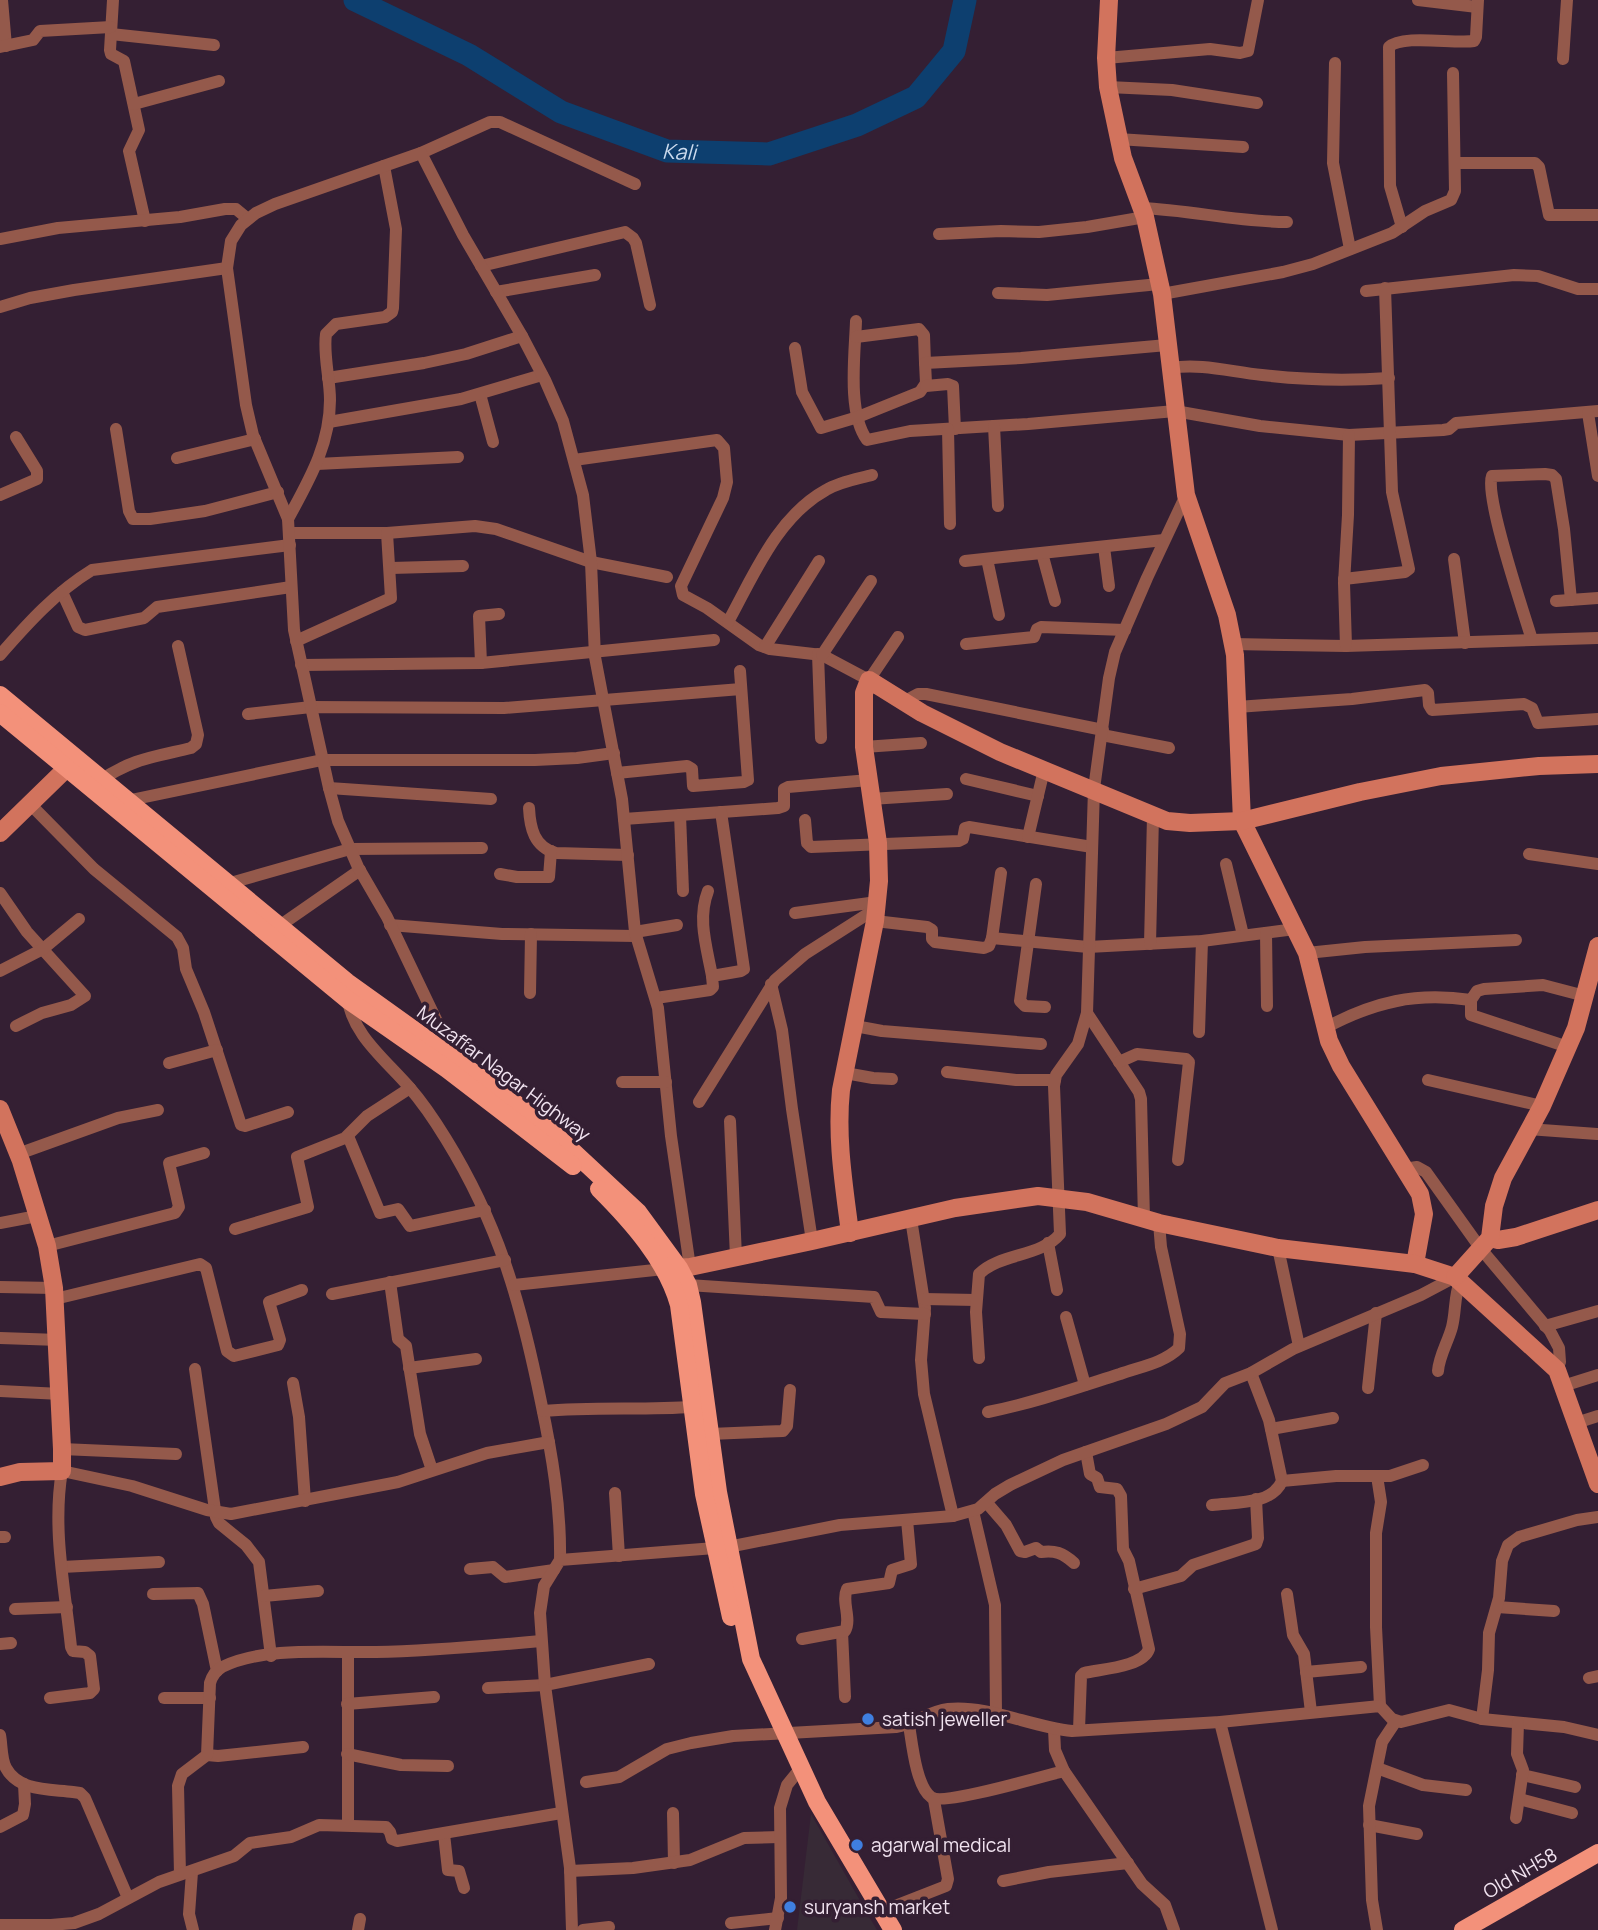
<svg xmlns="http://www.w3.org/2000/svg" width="1598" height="1930" font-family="Manrope,sans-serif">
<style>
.commercial{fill:#372a36}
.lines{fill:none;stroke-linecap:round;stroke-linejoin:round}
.river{stroke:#0d3f6f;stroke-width:23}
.street{stroke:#94594b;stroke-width:12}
.secondary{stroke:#d2735d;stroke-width:18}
.primary{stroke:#f3917a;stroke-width:18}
.shop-dot{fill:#3f7fe0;stroke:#341f33;stroke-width:2.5}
.labels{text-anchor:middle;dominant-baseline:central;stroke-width:7;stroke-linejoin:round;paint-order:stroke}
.street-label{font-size:19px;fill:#f1e3f0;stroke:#341f33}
.poi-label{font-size:19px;fill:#f1e3f0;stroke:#341f33;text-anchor:start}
.water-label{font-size:21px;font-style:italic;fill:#ccdbee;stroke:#341f33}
</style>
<rect width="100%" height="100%" fill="#341f33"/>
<polygon class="commercial" points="811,1814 871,1920 877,1930 797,1930"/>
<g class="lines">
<path class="river" id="s1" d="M355,0L469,55L561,112L667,151L769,154L857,125L916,97L954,51L965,0"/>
<g class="street">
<polyline points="2,0 6,46"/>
<polyline points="113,0 110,50 111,54 124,61 139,130 129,151 145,221"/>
<polyline points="1418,0 1477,7"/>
<polyline points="111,34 214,45"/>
<polyline points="0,47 33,40 40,31 111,27"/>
<polyline points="1106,58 1210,49 1240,53 1248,51 1258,0"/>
<polyline points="1563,59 1567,0"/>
<polyline points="1335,63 1333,163 1350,249"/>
<polyline points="1108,87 1172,90 1257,103"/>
<polyline points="134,104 219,81"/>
<polyline points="1118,139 1243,147"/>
<polyline points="421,153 490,122 500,122 635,184"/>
<polyline points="1455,163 1535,163 1539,167 1549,215 1598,215"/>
<path d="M1141,208C1191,210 1237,222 1287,222"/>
<path d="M1402,227L1390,186L1389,47C1402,34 1454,44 1474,41L1476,37L1478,0"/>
<polyline points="939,234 1001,231 1039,232 1087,227 1145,217"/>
<polyline points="0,239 58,228 180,217 225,209 236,209 248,219"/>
<polyline points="481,266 625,232 633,238 636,243 650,305"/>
<polyline points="1366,291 1514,275 1538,276 1578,289 1598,289"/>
<polyline points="496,292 595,275"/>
<polyline points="998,293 1047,295 1159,284"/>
<polyline points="1162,294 1283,272 1313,264 1392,233 1425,211 1451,200 1455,191 1453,73"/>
<polyline points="0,307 30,298 74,290 227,268"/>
<path d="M856,321C855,353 847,413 867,440L910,431L1028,424L1175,411L1260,426L1349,435L1443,430L1449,429L1456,423L1598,411"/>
<polyline points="856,337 919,329 924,335 925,363"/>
<polyline points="795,348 802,392 821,428 858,417 920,392 926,383 925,363 1021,358 1167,345"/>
<path d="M1170,368C1202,363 1231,372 1262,375C1305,380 1346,381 1389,378"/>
<polyline points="328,378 424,363 466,354 522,336"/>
<polyline points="926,386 948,384 953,386 955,429"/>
<polyline points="480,394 493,442"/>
<polyline points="1588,413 1598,476"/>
<polyline points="329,422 461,399 542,375"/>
<polyline points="994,426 998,506"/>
<polyline points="116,429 129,511 133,519 150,519 205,511 278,492"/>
<polyline points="948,429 950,524"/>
<polyline points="177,458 255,439"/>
<polyline points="574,460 717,440 724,448 727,482 723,498 681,586 683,595 707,608 759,645 770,649 822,655 869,680 898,637"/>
<polyline points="317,464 458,457"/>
<polyline points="0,495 37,479 37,471 16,437"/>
<path d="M288,519C309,480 330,445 330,400C330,378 323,355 326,334L336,324L385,317L392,312L393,308L396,229L384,166"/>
<polyline points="290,533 387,533 475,526 496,529 591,562 667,577"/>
<polyline points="1104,547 1109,586"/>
<polyline points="1042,553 1055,601"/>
<polyline points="987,559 999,615"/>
<polyline points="1454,559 1465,643"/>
<polyline points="965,561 1164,540"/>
<polyline points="391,568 463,566"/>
<polyline points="1344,579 1405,572 1409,569 1392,492 1385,288"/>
<polyline points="62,592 78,627 85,630 144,618 157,607 291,587"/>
<polyline points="1556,601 1598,598"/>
<path d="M728,622C754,575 777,517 826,490C839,482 857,479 872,475"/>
<path d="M1532,640C1524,613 1484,496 1492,476L1545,474L1552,475L1556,479L1564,529L1571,600"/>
<polyline points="296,641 391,598 387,533"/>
<polyline points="966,644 1034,637 1037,629 1041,627 1125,630"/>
<polyline points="1233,644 1346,646 1598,638"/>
<polyline points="1346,646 1344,583 1348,515 1349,435"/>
<polyline points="765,647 819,561"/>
<polyline points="818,654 821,738"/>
<path d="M0,655C28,623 56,592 92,570L290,545"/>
<polyline points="822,655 871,581"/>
<polyline points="481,663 479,616 499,614"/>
<polyline points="301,665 481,663 714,640"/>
<polyline points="903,702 918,694 926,694 1103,730"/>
<polyline points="1237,707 1352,699 1425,690 1428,693 1429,705 1432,710 1524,704 1532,708 1538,723 1598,719"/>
<polyline points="248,714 311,707 504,708 741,689"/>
<polyline points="1102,735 1169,748"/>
<polyline points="864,747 921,743"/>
<polyline points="617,773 687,766 692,769 693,786 744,782 748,780 740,671"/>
<polyline points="966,779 1038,796"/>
<path d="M98,782C131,759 153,757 191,748L196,744L198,735L178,646"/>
<polyline points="329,788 491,799"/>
<polyline points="871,799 947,794"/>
<polyline points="126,801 322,760 535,760 577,758 614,753"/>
<polyline points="30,804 94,869 177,937 183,948 186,969 204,1012 241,1125 245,1126 288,1112"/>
<path d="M529,808C530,828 534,847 556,853L628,855"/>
<polyline points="680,815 683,891"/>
<polyline points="624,819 778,808 784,806 784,789 788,787 869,780"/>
<polyline points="805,820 807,843 811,847 959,841 963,839 965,828 969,827 1092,847"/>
<polyline points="1028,837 1044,770"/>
<polyline points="1529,854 1598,864"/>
<polyline points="1226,864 1243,935"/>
<polyline points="500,874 517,877 549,877 551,851"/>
<polyline points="227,884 350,849 482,848"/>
<polyline points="1036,884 1020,1001 1025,1006 1045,1007"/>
<path d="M708,891C697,919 707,948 712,976"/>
<polyline points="0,893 27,932 85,996 71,1005 42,1013 16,1026"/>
<polyline points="795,913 877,902"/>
<polyline points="875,921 927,927 932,930 932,939 935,942 984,948 989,946 992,938 1088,947 1202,941 1295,929"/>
<polyline points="390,925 502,934 636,936"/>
<polyline points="278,927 360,870"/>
<polyline points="635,932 677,925"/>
<polyline points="1266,933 1267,1006"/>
<polyline points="992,938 1001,873"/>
<polyline points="1150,944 1153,816"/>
<polyline points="1307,953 1365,947 1516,940"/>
<polyline points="0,971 43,949 79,919"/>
<polyline points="771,984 782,1030 792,1109 812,1241"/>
<polyline points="530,993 531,934"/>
<path d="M347,996C352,1035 385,1059 409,1087C423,1103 435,1121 446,1139C499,1225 521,1303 541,1402C552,1454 561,1507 560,1560"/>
<polyline points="656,998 710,990 713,987 712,976 741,971 744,969 721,812"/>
<polyline points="1471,1000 1471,1015 1568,1047"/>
<polyline points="1087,1013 1139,1092 1141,1099 1144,1219"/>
<polyline points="855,1026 882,1031 1041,1044"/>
<path d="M1325,1028C1374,1002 1415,992 1471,1000L1477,991L1484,989L1543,985L1585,996"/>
<polyline points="1199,1032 1202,941"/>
<polyline points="454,1057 387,917 358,867 338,821 329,788 294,630 288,519 253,435 246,405 227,268 231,241 241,225 256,213 275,204 421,153 463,235 522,336 545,380 563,421 583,495 591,562 595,657 622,799 635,932 658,1008 671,1136 690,1267"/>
<polyline points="1119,1062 1137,1054 1186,1059 1189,1062 1178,1160"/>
<polyline points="169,1063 217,1050"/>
<polyline points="947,1072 1016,1080 1055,1080"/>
<polyline points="845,1073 873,1078 892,1079"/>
<polyline points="1428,1080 1542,1106"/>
<polyline points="622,1082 666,1082"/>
<polyline points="699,1102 775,980 805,954 877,908"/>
<polyline points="730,1121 736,1257"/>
<polyline points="1528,1129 1597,1134"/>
<polyline points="348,1136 380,1213 398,1209 410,1226 485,1210"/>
<polyline points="18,1154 118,1118 158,1110"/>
<polyline points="1404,1169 1417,1167 1426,1172 1481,1249 1550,1331 1559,1348 1560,1362 1557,1370"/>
<polyline points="911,1219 925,1308 921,1360 924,1394 953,1516"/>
<polyline points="0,1223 37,1216"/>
<polyline points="235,1229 308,1207 297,1157 345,1138 367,1116 410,1088"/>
<polyline points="1048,1243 1057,1290"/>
<polyline points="47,1246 175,1213 179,1207 169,1163 204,1153"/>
<polyline points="1278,1248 1299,1346"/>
<polyline points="390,1282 398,1339 406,1346 420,1434 432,1470"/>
<polyline points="514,1285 664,1269"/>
<polyline points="688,1285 874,1297 881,1312 925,1314"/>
<polyline points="0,1287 54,1288"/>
<polyline points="332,1294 505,1260"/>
<polyline points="55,1299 200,1264 206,1268 227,1351 234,1356 278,1345 280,1340 269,1302 302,1290"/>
<polyline points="924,1299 976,1300"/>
<polyline points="1066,1317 1085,1385"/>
<polyline points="1545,1326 1598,1311"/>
<polyline points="0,1338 59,1340"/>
<path d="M979,1358L976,1312L979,1274C1000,1253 1041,1257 1060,1234L1054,1086L1056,1075L1078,1044L1087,1013L1094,789L1109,678L1115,652L1147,578L1186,495"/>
<polyline points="409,1368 476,1359"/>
<polyline points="195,1369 216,1517 219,1523 246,1545 259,1562 271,1656"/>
<path d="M1438,1371C1439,1356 1448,1342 1452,1327C1456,1311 1454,1297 1460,1281"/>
<polyline points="293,1383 299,1417 305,1501"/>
<polyline points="1563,1386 1598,1375"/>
<polyline points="1368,1388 1376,1313"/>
<polyline points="0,1391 61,1394"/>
<path d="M543,1411C593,1407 643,1410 693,1407"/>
<path d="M988,1412C1033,1403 1076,1388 1120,1374C1139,1367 1164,1363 1179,1348L1180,1334L1161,1247L1159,1223"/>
<polyline points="1576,1423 1598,1416"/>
<polyline points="1271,1429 1333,1418"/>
<polyline points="710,1434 783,1431 787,1426 790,1390"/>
<polyline points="62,1449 176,1454"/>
<polyline points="1377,1476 1381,1502 1376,1533 1376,1627 1380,1706"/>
<polyline points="1282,1481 1336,1476 1390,1476 1423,1465"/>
<polyline points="615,1493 619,1556"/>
<path d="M987,1503L1006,1525L1020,1551L1025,1552L1036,1548L1041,1552C1055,1550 1063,1553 1074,1563"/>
<path d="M1212,1505C1236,1502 1272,1505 1282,1481L1269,1420L1251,1373"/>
<polyline points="973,1511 995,1605 996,1715"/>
<polyline points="0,1537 5,1537"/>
<polyline points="62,1567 159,1562"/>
<polyline points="470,1569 493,1567 505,1577 554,1570"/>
<polyline points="1134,1589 1181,1576 1193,1565 1256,1544 1258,1538 1256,1499"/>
<polyline points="153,1594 198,1593 203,1604 217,1671"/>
<polyline points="1287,1594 1293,1635 1304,1654 1311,1712"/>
<polyline points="264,1596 318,1591"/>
<polyline points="1497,1607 1554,1611"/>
<polyline points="15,1609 67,1607"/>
<polyline points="842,1632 845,1697"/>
<path d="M802,1639L845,1631C852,1618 841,1602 847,1589L889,1583L892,1570L911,1564L907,1520"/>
<polyline points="0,1644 11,1643"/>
<polyline points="348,1652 348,1825"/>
<polyline points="1306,1672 1361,1667"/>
<polyline points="1589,1678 1598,1676"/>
<polyline points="488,1688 545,1685 649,1664"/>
<path d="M50,1698L90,1693L94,1689L90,1656L85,1652L73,1651L71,1647C65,1589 52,1529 62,1471L132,1486L207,1510L231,1514L398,1482L487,1453L549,1442"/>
<polyline points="164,1698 210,1698"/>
<polyline points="347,1704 434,1697"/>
<polyline points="1482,1719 1488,1670 1489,1633 1499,1598 1502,1561 1508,1545 1519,1537 1577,1520 1598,1517"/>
<polyline points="1220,1722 1272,1930"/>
<path d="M909,1725C912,1743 916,1786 931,1797C942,1806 1044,1776 1064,1771"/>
<polyline points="1054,1729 1055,1750 1064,1771 1142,1884 1165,1905 1174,1930"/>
<path d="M1079,1730L1081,1676L1084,1673C1101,1669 1143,1667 1149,1649L1129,1561L1123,1549L1121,1496L1117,1489L1100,1487L1097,1478L1090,1474L1086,1452"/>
<path d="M0,1735C2,1745 1,1759 6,1768C19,1792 51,1789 73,1792L80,1793L85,1798L128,1898"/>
<polyline points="347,1754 401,1765 448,1766"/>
<polyline points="207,1755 218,1756 303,1747"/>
<polyline points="1377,1768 1423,1785 1466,1790"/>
<polyline points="1522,1775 1575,1787"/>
<path d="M586,1782L619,1777L667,1749L691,1743L733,1736L896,1727C915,1724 929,1711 948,1709C989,1705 1031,1727 1072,1731L1220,1722L1380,1706L1392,1719L1401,1722L1449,1710L1482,1719L1564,1727L1598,1735"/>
<polyline points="1519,1799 1572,1813"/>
<polyline points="673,1813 674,1863"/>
<polyline points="1516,1818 1523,1770 1517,1754 1518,1723"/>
<polyline points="1369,1825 1417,1834"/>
<polyline points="0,1827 23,1815 25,1804 24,1784"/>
<polyline points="444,1834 448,1870 459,1871 464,1888"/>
<polyline points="570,1871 633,1868 690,1860 744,1838 780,1837"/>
<polyline points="192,1872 189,1914 193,1930"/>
<path d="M180,1874L178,1786L182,1774L207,1755L210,1683C212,1676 215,1671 222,1667C264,1646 331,1653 376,1652C431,1651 486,1646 541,1641"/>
<polyline points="1003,1881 1049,1872 1128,1863"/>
<polyline points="882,1911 946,1886 948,1879 934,1800"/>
<polyline points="731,1923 778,1918"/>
<polyline points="0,1925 51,1925 74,1923 99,1914 159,1882 234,1856 250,1843 291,1837 319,1825 386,1827 390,1832 392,1839 397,1841 561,1813"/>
<polyline points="358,1930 360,1919"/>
<polyline points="572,1930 570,1868 545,1685 540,1613 544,1586 560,1560 728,1547 840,1525 953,1516 978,1509 995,1494 1010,1485 1063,1460 1166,1424 1202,1407 1225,1383 1251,1373 1293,1349 1421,1295 1455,1277"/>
<polyline points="583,1930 609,1927"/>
<polyline points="775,1930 781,1898 780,1808 787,1785 800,1769"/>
<polyline points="1377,1930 1372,1900 1369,1806 1382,1742 1396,1721"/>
</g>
<g class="secondary">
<polyline points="1109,0 1106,58 1108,87 1123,158 1145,217 1162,294 1186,495 1227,615 1235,655 1242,821 1307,953 1329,1041 1341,1066 1420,1194 1424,1214 1415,1264"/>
<polyline points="0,833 75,760"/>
<polyline points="0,1109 21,1161 47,1246 54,1288 62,1449 62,1471 20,1472 0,1477"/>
<path d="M850,1233C844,1185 836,1138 841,1090L875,921L879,881L878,843L864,747V693L869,680L922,713L1000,752L1167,821L1190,823L1242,821L1360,792L1441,776L1539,766L1598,764"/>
<polyline points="1490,1238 1498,1240 1516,1237 1598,1210"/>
<polyline points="664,1269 690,1267 812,1241 955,1208 1038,1196 1087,1202 1159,1223 1278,1248 1415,1264 1455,1277 1557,1370 1598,1484"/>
<polyline points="1455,1277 1490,1238 1494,1206 1503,1178 1542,1106 1576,1028 1598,946"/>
</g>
<g class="primary">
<polyline points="0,695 347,982 499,1091 550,1130 638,1212 679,1268 688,1285 692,1302 718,1492 751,1659 817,1802 893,1930"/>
<polyline points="0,713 348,1000 447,1069 573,1166"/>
<path d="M599,1189C631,1221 667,1261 679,1305L704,1494L731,1617"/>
<polyline points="1463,1930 1598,1853"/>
</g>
</g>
<g class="shop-dot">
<circle cx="868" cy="1719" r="7"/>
<circle cx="857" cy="1845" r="7"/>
<circle cx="790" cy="1907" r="7"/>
</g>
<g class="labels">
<g class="street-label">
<text transform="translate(504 1073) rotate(37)">Muzaffar Nagar Highway</text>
<text transform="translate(1520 1873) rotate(-30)">Old NH58</text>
</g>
<g class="poi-label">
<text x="882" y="1719">satish jeweller</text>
<text x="871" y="1845">agarwal medical</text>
<text x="804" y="1907">suryansh market</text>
</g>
<g class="water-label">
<text stroke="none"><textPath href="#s1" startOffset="360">Kali</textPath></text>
</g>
</g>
</svg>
